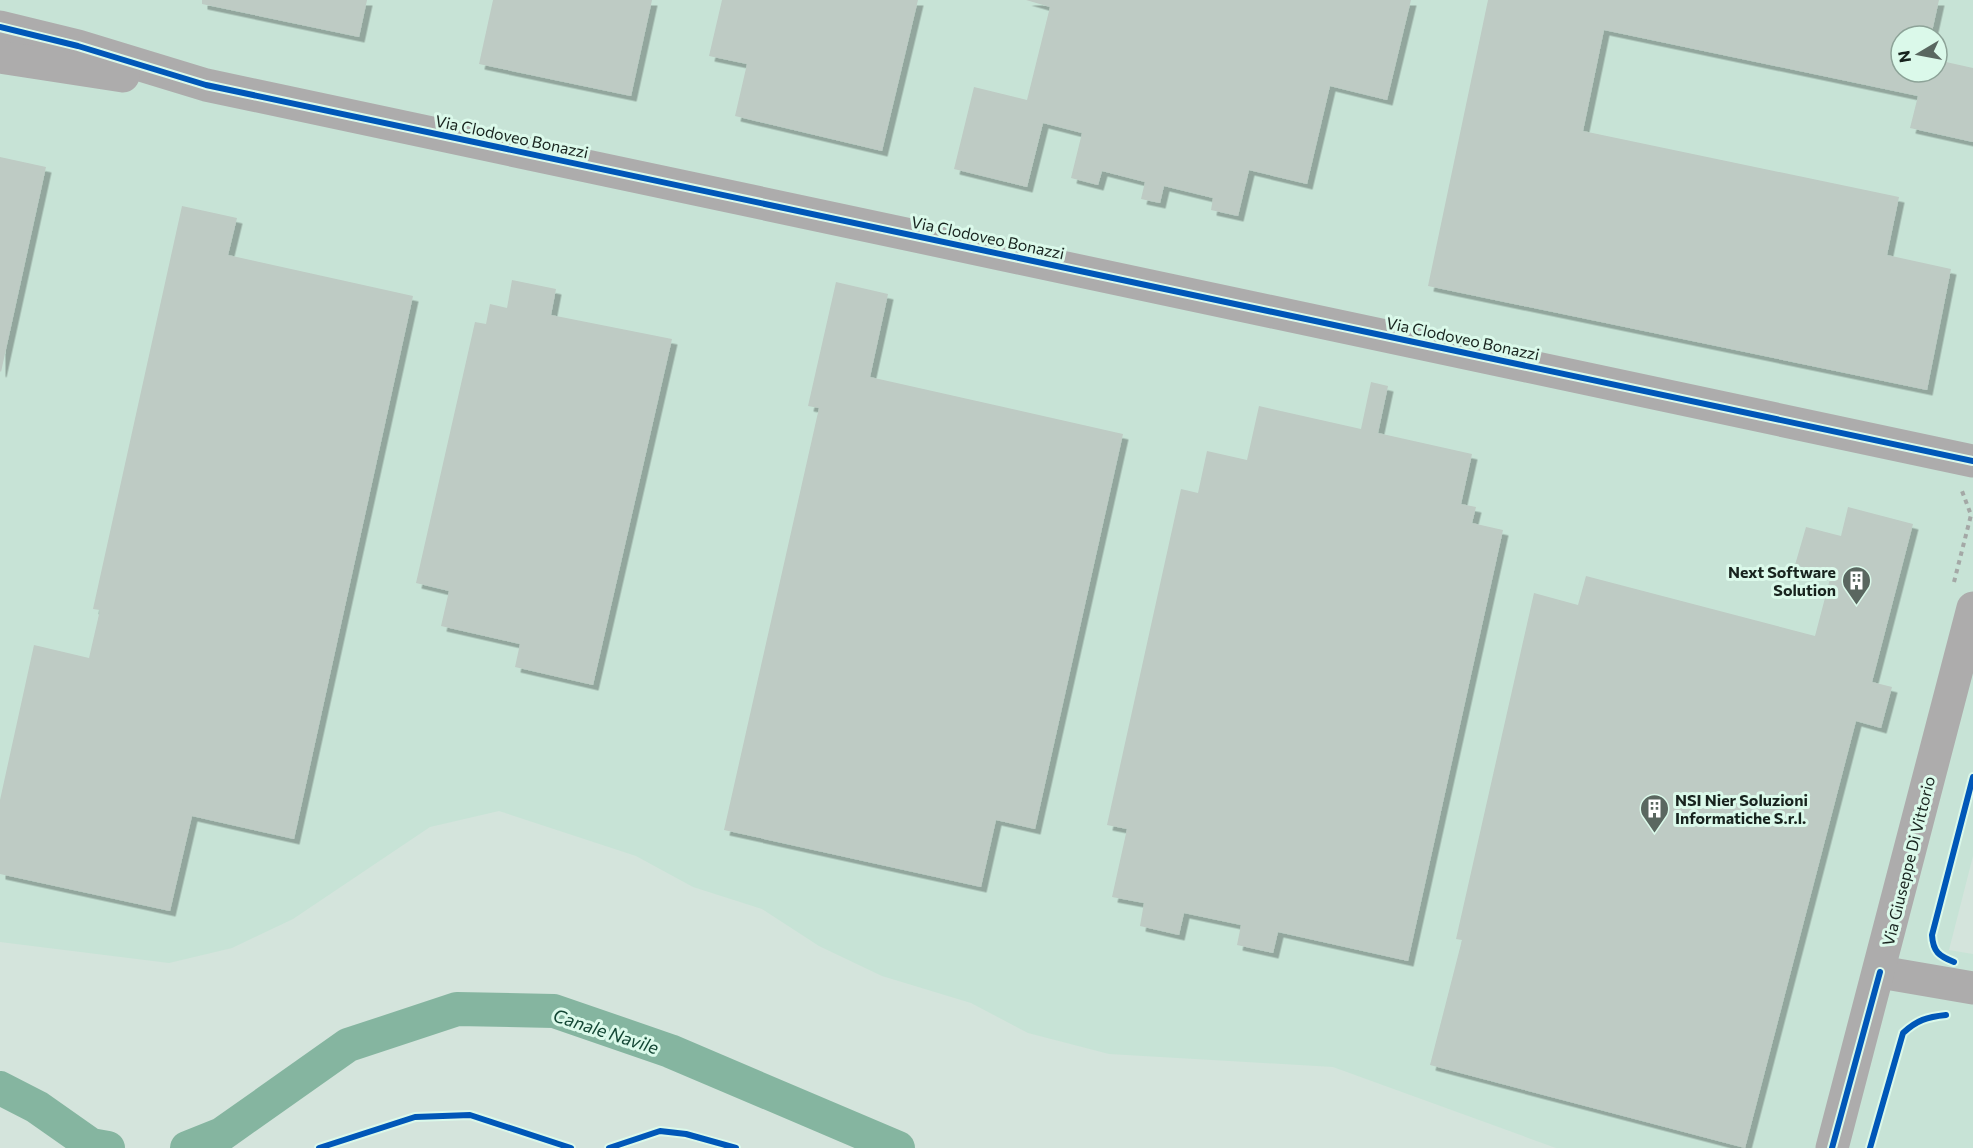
<svg xmlns="http://www.w3.org/2000/svg" width="1973" height="1148" font-family="Commissioner,sans-serif">
<style>
.built{fill:#c7e3d6;fill-rule:evenodd}
.lines{fill:none;stroke-linecap:round;stroke-linejoin:round}
.canal{stroke:#85b5a0;stroke-width:34}
.building{fill:#becbc4;filter:url(#shadow)}
.path{stroke:#a4a8a6;stroke-width:4;stroke-dasharray:4.5 4.5;stroke-linecap:butt}
.minor{stroke:#adacac;stroke-width:33}
.cycleway-casing{stroke:#dbf9ea;stroke-width:10}
.cycleway{stroke:#0057b8;stroke-width:6}
.labels{text-anchor:middle;dominant-baseline:central;stroke-width:6;stroke-linejoin:round;paint-order:stroke}
.street-label{font-size:16px;fill:#18231e;stroke:#dbf9ea}
.poi-label{font-size:16px;font-weight:bold;fill:#18231e;stroke:#dbf9ea;text-anchor:end}
.water-label{font-size:18px;font-style:italic;fill:#134634;stroke:#dbf9ea}
</style>
<defs>
<filter id="shadow"><feDropShadow dx="5.5" dy="5.5" stdDeviation="0" flood-color="#0004"/></filter>
</defs>
<rect width="100%" height="100%" fill="#d4e4dc"/>
<path class="built" d="M0,0H1973V856L1949,950L1973,954V1148H1556L1333,1067L1109,1054L1028,1033L971,1003L882,976L819,946L762,909L693,887L636,856L499,811L430,827L293,919L232,948L169,963L0,942ZM1901,36H1937V72H1901Z"/>
<g class="lines">
<g class="canal">
<polyline points="0,1088 37,1107 91,1145 108,1148"/>
<polyline points="187,1148 222,1134 348,1045 457,1009 554,1011 670,1051 898,1148"/>
</g>
</g>
<g class="building">
<polygon points="202,0 367,0 359,37 202,4"/>
<polygon points="493,0 652,0 631,96 479,64"/>
<polygon points="722,0 918,0 882,151 735,116 747,64 709,56"/>
<polygon points="1026,0 1411,0 1387,100 1330,86 1307,184 1249,170 1238,216 1211,210 1213,198 1164,186 1160,203 1141,199 1145,182 1102,171 1098,185 1071,178 1082,133 1043,123 1027,187 954,169 974,87 1027,100 1050,7"/>
<polygon points="1488,0 1939,0 1931,36 1901,36 1901,72 1937,72 1937,60 1973,68 1973,142 1910,128 1918,96 1604,30 1583,131 1899,197 1887,255 1951,269 1927,390 1428,286"/>
<polygon points="0,157 46,167 1,372 0,371"/>
<polygon points="182,206 237,218 228,255 413,296 294,839 192,816 170,911 0,874 0,800 34,645 89,658 100,610 93,609"/>
<polygon points="512,280 556,289 551,315 672,339 593,685 515,667 520,644 441,626 449,591 416,583 475,322 486,324 490,304 507,308"/>
<polygon points="836,282 888,294 870,377 1123,434 1035,829 996,820 981,887 724,830 819,408 808,406"/>
<polygon points="1371,382 1388,386 1378,433 1472,454 1461,504 1476,507 1472,523 1503,530 1408,961 1278,932 1273,953 1237,945 1241,925 1184,913 1179,935 1140,926 1144,903 1112,897 1127,829 1107,825 1181,489 1198,493 1207,451 1247,460 1259,406 1361,429"/>
<polygon points="1848,507 1913,524 1872,682 1892,687 1881,728 1856,721 1745,1148 1430,1065 1462,940 1456,939 1534,593 1578,605 1586,576 1815,636 1831,575 1795,565 1806,527 1841,536"/>
</g>
<g class="lines">
<polyline class="path" points="1954,582 1971,515 1962,491"/>
<g class="minor">
<polyline points="0,27 78,46 206,85 1973,461"/>
<polyline points="0,57 123,76"/>
<polyline points="1880,972 1973,988"/>
<polyline points="1832,1148 1973,608"/>
</g>
<defs>
<g id="cycleway">
<polyline points="0,27 78,46 206,85 1973,461"/>
<path d="M1954,962C1939,956 1933,952 1932,935L1973,777"/>
<polyline points="319,1148 415,1117 470,1115 571,1148"/>
<polyline points="609,1148 660,1131 686,1134 736,1148"/>
<polyline points="1832,1148 1880,972"/>
<path d="M1870,1148L1903,1033C1917,1020 1927,1017 1946,1015"/>
</g>
</defs>
<use href="#cycleway" class="cycleway-casing"/>
<use href="#cycleway" class="cycleway"/>
</g>
<defs>
<symbol id="building-pin" viewBox="-11 -11 22 30"><path d="M0 17L-7.5 6A9.5 9.5 0 1 1 7.5 6Z" fill="#5a6760" stroke="#dbf9ea"/><path d="M-4-6H4V6H1V3H-1V6H-4ZM-2.5-4.3h1.7v1.8h-1.7ZM.8-4.3h1.7v1.8H.8ZM-2.5-1h1.7V.8h-1.7ZM.8-1h1.7V.8H.8Z" fill="#fff"/></symbol>
</defs>
<g fill-rule="evenodd">
<use href="#building-pin" x="1840" y="564" width="33" height="45"/>
<use href="#building-pin" x="1638" y="792" width="33" height="45"/>
</g>
<g class="labels">
<g class="street-label">
<text transform="translate(512 136) rotate(12)">Via Clodoveo Bonazzi</text>
<text transform="translate(988 237) rotate(12)">Via Clodoveo Bonazzi</text>
<text transform="translate(1463 338) rotate(12)">Via Clodoveo Bonazzi</text>
<text transform="translate(1908 861) rotate(-76)">Via Giuseppe Di Vittorio</text>
</g>
<g class="poi-label">
<text x="1836" y="571">Next Software<tspan x="1836" dy="18">Solution</tspan></text>
<text x="1675" y="799" text-anchor="start">NSI Nier Soluzioni<tspan x="1675" dy="18">Informatiche S.r.l.</tspan></text>
</g>
<g class="water-label">
<text transform="translate(606 1031) rotate(18)">Canale Navile</text>
</g>
</g>
<g transform="translate(1919 54) rotate(260)"><circle r="28" fill="#dbf9ea" stroke="#8da398" stroke-width="1.5"/>
<path d="M0-4.5L10 22L0 15L-10 22Z" fill="#5a6760"/>
<text y="-9" font-size="16" font-weight="bold" text-anchor="middle" fill="#18231e">N</text>
</g>
</svg>
